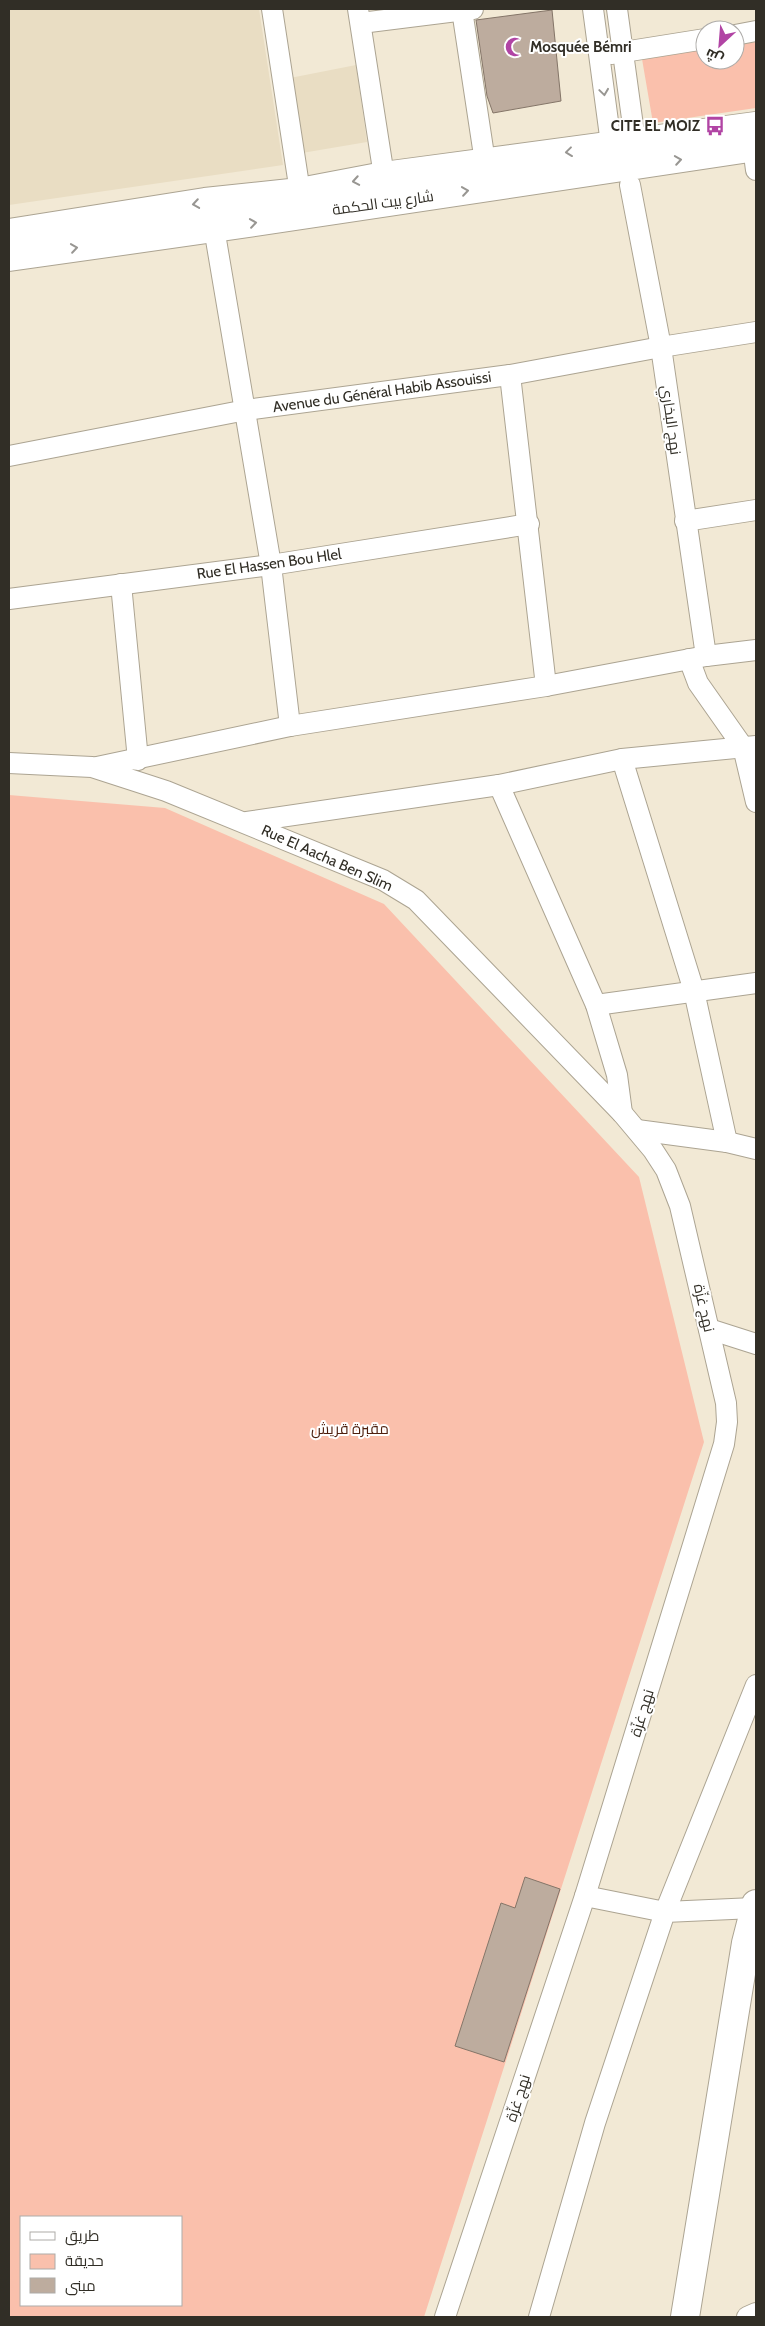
<svg xmlns="http://www.w3.org/2000/svg" width="765" height="2326" font-family="Cabin,Cairo,sans-serif">
<style>
.built{fill:#e9ddc3}
.green{fill:#fac0ac;fill-rule:evenodd}
.building{fill:#bdac9e;stroke:#847568}
.lines{fill:none;stroke-linecap:round;stroke-linejoin:round}
.street-casing{stroke:#aca492;stroke-width:22}
.secondary-casing{stroke:#aca492;stroke-width:30}
.primary-casing{stroke:#aca492;stroke-width:30}
.street{stroke:#fff;stroke-width:20}
.secondary{stroke:#fff;stroke-width:28}
.primary{stroke:#fff;stroke-width:28}
.oneway{stroke:#989692}
.labels{text-anchor:middle;dominant-baseline:central;stroke-width:4;stroke-linejoin:round;paint-order:stroke}
.poi-label{font-size:15px;font-weight:bold;fill:#312e26;stroke:#fff;text-anchor:start}
.street-label{font-size:15px;fill:#312e26;stroke:#fff}
.park-label{font-size:15px;fill:#4e1f0d;stroke:#fff}
</style>
<rect width="100%" height="100%" fill="#f2e9d5"/>
<g class="built">
<polygon points="9,9 259,9 283,165 9,205"/>
<polygon points="356,65 367,142 302,153 290,78"/>
</g>
<g class="green">
<polygon points="756,42 756,108 653,123 642,59 705,49 705,60 735,60 735,45"/>
<path d="M9,795L165,808L384,904L639,1177L704,1442L424,2317H9ZM21,2217H181V2305H21Z"/>
</g>
<g class="building">
<polygon points="552,10 561,101 493,113 487,96 476,20"/>
<polygon points="525,1877 560,1889 504,2062 455,2046 501,1903 515,1908"/>
</g>
<g class="lines">
<defs>
<g id="street">
<polyline points="272,9 300,192"/>
<polyline points="358,9 384,176"/>
<polyline points="593,9 613,159"/>
<polyline points="617,9 637,155"/>
<polyline points="462,10 485,162"/>
<polyline points="361,23 473,9"/>
<polyline points="735,35 756,31"/>
<polyline points="611,54 705,39"/>
<polyline points="753,147 756,170"/>
<polyline points="630,185 661,347 706,656"/>
<polyline points="214,228 271,565 290,726"/>
<polyline points="510,375 546,686"/>
<polyline points="9,456 246,410 510,375 661,347 756,332"/>
<polyline points="685,521 756,510"/>
<polyline points="121,584 138,760"/>
<polyline points="9,599 271,565 529,524"/>
<polyline points="689,659 698,683 743,747 756,802"/>
<polyline points="622,759 694,991 727,1142"/>
<polyline points="9,763 92,767 166,791 383,880 416,900 622,1113 653,1150 666,1170 680,1206 726,1403 727,1422 724,1444 585,1896 445,2317"/>
<polyline points="97,767 290,726 546,686 706,656 756,650"/>
<polyline points="499,785 596,1005 617,1075 622,1113"/>
<polyline points="247,822 499,785 622,759 756,746"/>
<polyline points="596,1005 756,983"/>
<polyline points="637,1130 727,1142 756,1149"/>
<polyline points="709,1329 756,1344"/>
<polyline points="585,1896 665,1912 756,1685"/>
<polyline points="539,2317 595,2123 665,1912 754,1908"/>
<polyline points="747,2317 756,2313"/>
</g>
<polyline id="secondary" points="685,2317 746,1943 756,1904"/>
<g id="primary">
<polyline points="9,233 205,202 300,192 384,176 756,126"/>
<polyline points="9,257 214,228 756,147"/>
</g>
</defs>
<use href="#street" class="street-casing"/>
<use href="#secondary" class="secondary-casing"/>
<use href="#primary" class="primary-casing"/>
<use href="#street" class="street"/>
<use href="#secondary" class="secondary"/>
<use href="#primary" class="primary"/>
</g>
<defs><path id="oneway-chevron" d="M-2-3.5L2.5 0L-2 3.5" fill="none" stroke-width="1.6" stroke-linecap="round" stroke-linejoin="round" transform="scale(1.25)"/></defs>
<g class="oneway">
<use href="#oneway-chevron" transform="translate(604 92) rotate(82)"/>
<use href="#oneway-chevron" transform="translate(569 152) rotate(173)"/>
<use href="#oneway-chevron" transform="translate(678 160) rotate(-9)"/>
<use href="#oneway-chevron" transform="translate(356 181) rotate(170)"/>
<use href="#oneway-chevron" transform="translate(465 191) rotate(-8)"/>
<use href="#oneway-chevron" transform="translate(196 204) rotate(171)"/>
<use href="#oneway-chevron" transform="translate(253 223) rotate(-8)"/>
<use href="#oneway-chevron" transform="translate(74 248) rotate(-8)"/>
</g>
<defs>
<symbol id="mosque-bare" viewBox="-9 -9 18 18"><path d="M3.5-4.9A6 6 0 1 0 3.5 4.9A5 5 0 1 1 3.5-4.9Z" fill="#b144a4" stroke="#fff" stroke-width="2.5" paint-order="stroke"/></symbol>
<symbol id="bus-bare" viewBox="-9 -9 18 18"><path d="M-5-6H5V4H4V6H2V4H-2V6H-4V4H-5ZM-3.5-4V0h7V-4ZM-3.5 1.2v1.5H-2V1.2ZM2 1.2v1.5H3.5V1.2Z" fill="#b144a4" stroke="#fff" stroke-width="2.5" paint-order="stroke"/></symbol>
</defs>
<g fill-rule="evenodd">
<use href="#mosque-bare" x="501" y="33" width="28" height="28"/>
<use href="#bus-bare" x="701" y="112" width="28" height="28"/>
</g>
<g class="labels">
<g class="poi-label">
<text x="530" y="47">Mosquée Bémri</text>
<text x="700" y="126" text-anchor="end">CITE EL MOIZ</text>
</g>
<g class="street-label">
<text transform="translate(383 203) rotate(-8)">شارع بيت الحكمة</text>
<text transform="translate(382 392) rotate(-8)">Avenue du Général Habib Assouissi</text>
<text transform="translate(671 420) rotate(82)">نهج البخاري</text>
<text transform="translate(269 564) rotate(-8)">Rue El Hassen Bou Hlel</text>
<text transform="translate(327 858) rotate(24)">Rue El Aacha Ben Slim</text>
<text transform="translate(704 1308) rotate(77)">نهج غزّة</text>
<text transform="translate(642 1713) rotate(-73)">نهج غزّة</text>
<text transform="translate(518 2098) rotate(-72)">نهج غزّة</text>
</g>
<g class="park-label">
<text x="350" y="1429">مقبرة قريش</text>
</g>
</g>
<rect width="765" height="2326" fill="none" stroke="#312e26" stroke-width="20"/>
<rect x="20" y="2216" width="162" height="90" fill="#ffffff" stroke="#adaba8"/>
<rect x="30" y="2232" width="25" height="8" fill="#ffffff" stroke="#adaba8"/>
<text x="65" y="2241" font-size="15" fill="#312e26">طريق</text>
<rect x="30" y="2254" width="25" height="15" fill="#fac0ac" stroke="#adaba8"/>
<text x="65" y="2266" font-size="15" fill="#312e26">حديقة</text>
<rect x="30" y="2278" width="25" height="15" fill="#bdac9e" stroke="#adaba8"/>
<text x="65" y="2291" font-size="15" fill="#312e26">مبنى</text>
<g transform="translate(720 45) rotate(206)"><circle r="24" fill="#ffffff" stroke="#adaba8"/>
<path d="M0-4L9 19L0 12L-9 19Z" fill="#b144a4"/>
<text y="-8" font-size="14" font-weight="bold" text-anchor="middle" fill="#312e26">ش</text>
</g>
</svg>
